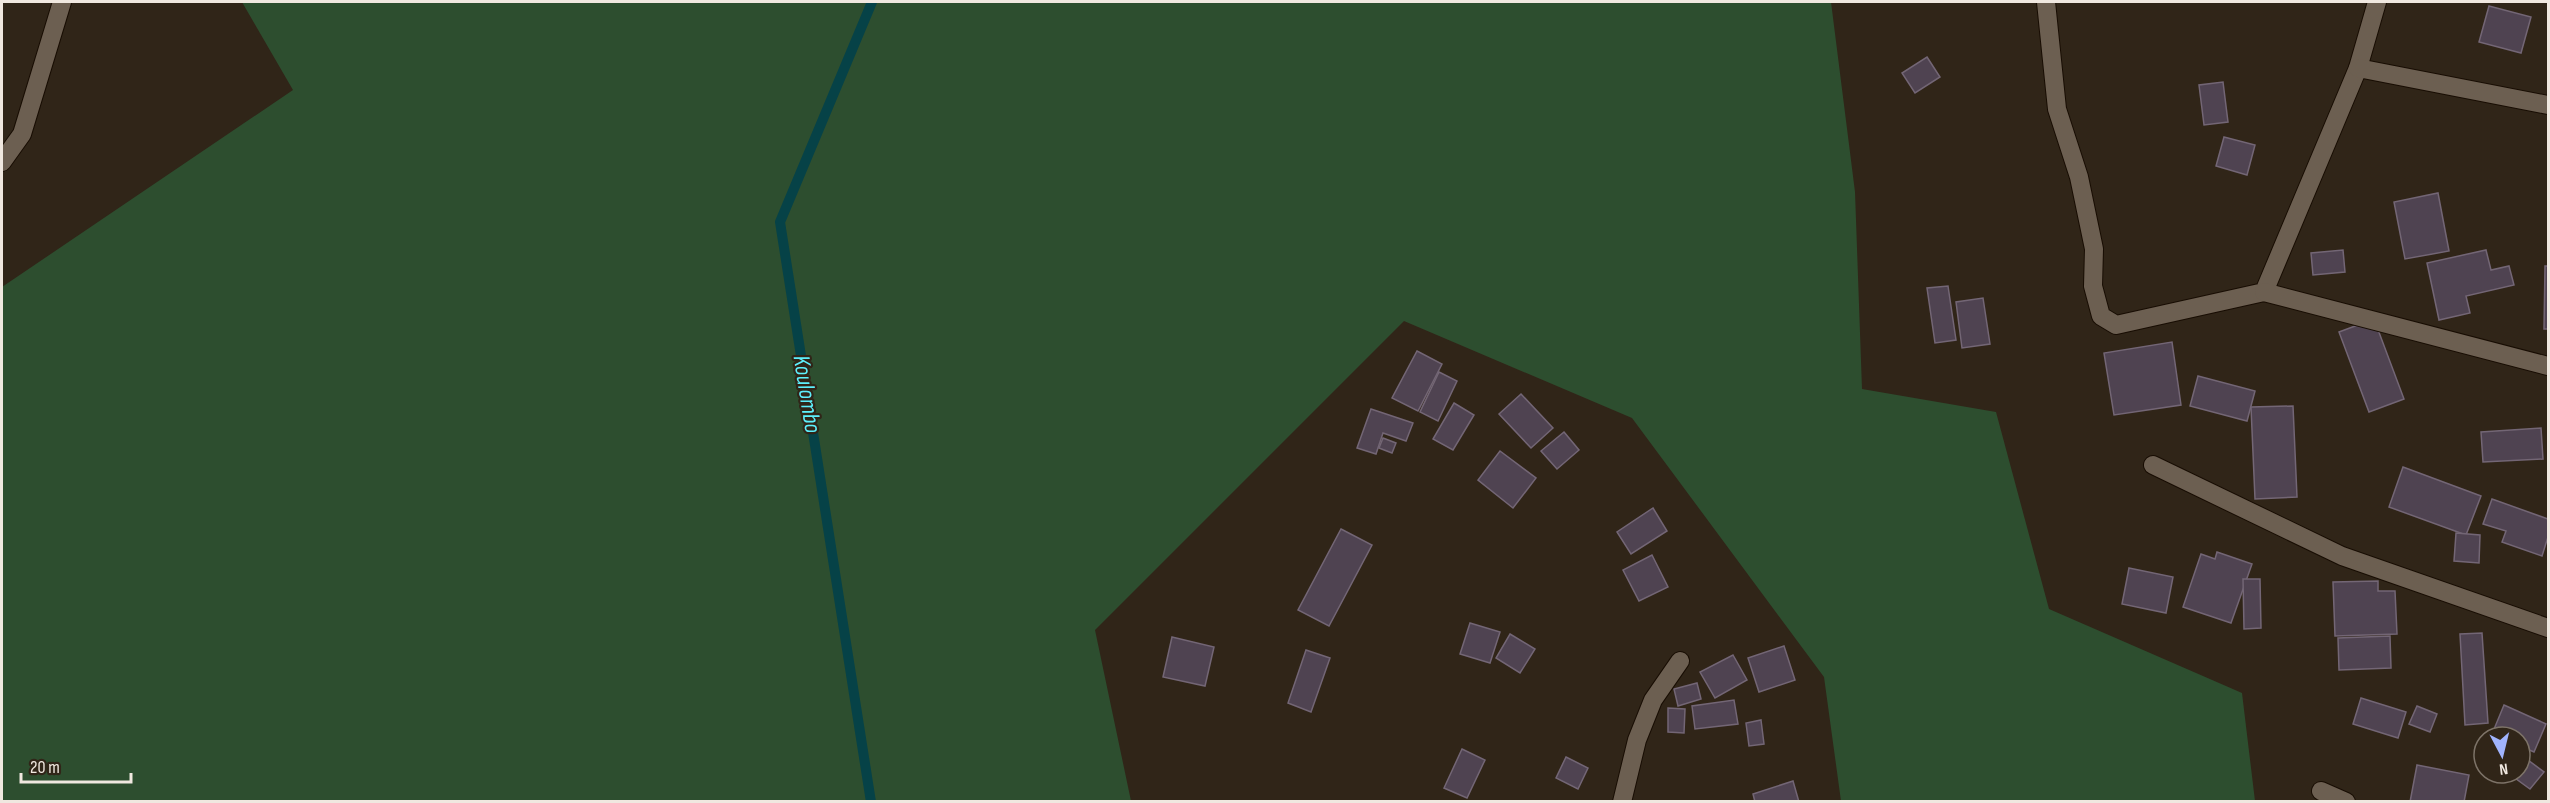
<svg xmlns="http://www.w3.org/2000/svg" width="2550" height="803" font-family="'Sofia Sans Condensed',sans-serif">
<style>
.grass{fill:#2d4e2f}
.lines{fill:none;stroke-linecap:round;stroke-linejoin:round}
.stream{stroke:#064247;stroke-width:10}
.building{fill:#4f4351;stroke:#736675;stroke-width:1.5}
.minor-casing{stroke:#180d03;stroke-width:20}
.minor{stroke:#6c5f51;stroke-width:18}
.labels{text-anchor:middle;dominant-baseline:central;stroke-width:4.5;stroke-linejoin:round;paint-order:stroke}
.water-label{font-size:24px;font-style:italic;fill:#5deffb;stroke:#302518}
</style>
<rect width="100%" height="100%" fill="#302518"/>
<polygon class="grass" points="242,2 1831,2 1855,192 1862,389 1996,412 2049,609 2242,693 2255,801 1841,801 1824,677 1632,418 1404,321 1095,630 1131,801 2,801 2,287 293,90"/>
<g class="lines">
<polyline class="stream" points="871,802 780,222 872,2"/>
</g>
<g class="building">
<polygon points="2489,6 2531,17 2521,53 2479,42"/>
<polygon points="1927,57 1940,77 1915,93 1902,73"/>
<polygon points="2223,82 2228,122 2204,125 2199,85"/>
<polygon points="2224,137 2255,145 2247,175 2216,166"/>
<polygon points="2438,193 2449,251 2405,259 2394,202"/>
<polygon points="2343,250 2345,272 2313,275 2311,253"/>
<polygon points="2486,250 2491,270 2509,266 2514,285 2466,296 2470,313 2439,320 2427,263"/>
<polygon points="2545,266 2548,266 2548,329 2544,329"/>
<polygon points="1948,286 1956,340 1935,343 1927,288"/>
<polygon points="1983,298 1990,344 1962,348 1956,302"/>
<polygon points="2374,319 2404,399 2369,412 2339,332"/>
<polygon points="2172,342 2181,405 2114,415 2104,353"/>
<polygon points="1417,351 1442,364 1418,411 1392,398"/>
<polygon points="1439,372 1457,381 1438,421 1420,412"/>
<polygon points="2198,376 2255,391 2247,421 2190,406"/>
<polygon points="1521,394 1553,428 1531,448 1499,414"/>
<polygon points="1454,403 1474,415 1453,450 1433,439"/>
<polygon points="2293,406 2297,497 2255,499 2251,407"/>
<polygon points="1371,409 1413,423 1406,441 1383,433 1376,454 1357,448"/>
<polygon points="2541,428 2543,459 2483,462 2481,432"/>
<polygon points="1564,432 1579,450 1557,469 1541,451"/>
<polygon points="1383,438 1396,443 1392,453 1379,448"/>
<polygon points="1500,451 1536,478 1513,508 1478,480"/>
<polygon points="2403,467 2481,496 2466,535 2389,507"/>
<polygon points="2492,499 2548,519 2548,537 2542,556 2502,542 2506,531 2483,524"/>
<polygon points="1653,508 1667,531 1631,554 1617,532"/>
<polygon points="1341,529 1372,545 1329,626 1298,610"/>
<polygon points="2456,533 2480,535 2479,563 2454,561"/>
<polygon points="2217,552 2252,564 2231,623 2183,607 2201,554 2215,559"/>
<polygon points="1652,555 1668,587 1639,601 1623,570"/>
<polygon points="2129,568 2173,577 2166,613 2122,604"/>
<polygon points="2243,579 2260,579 2261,628 2244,629"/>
<polygon points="2378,581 2378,591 2395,591 2397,634 2335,636 2333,582"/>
<polygon points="1470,623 1500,632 1490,663 1460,654"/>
<polygon points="2482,633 2488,723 2465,725 2460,634"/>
<polygon points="1510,634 1535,649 1520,673 1496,658"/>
<polygon points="2390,636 2391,668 2339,670 2338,638"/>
<polygon points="1172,637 1214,647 1205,686 1163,677"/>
<polygon points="1784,646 1795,680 1759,692 1748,658"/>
<polygon points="1306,650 1330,658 1311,712 1288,703"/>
<polygon points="1733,655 1747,680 1715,698 1700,672"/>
<polygon points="1697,683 1701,699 1678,706 1674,689"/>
<polygon points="2361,698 2406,712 2398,738 2353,724"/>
<polygon points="1734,700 1738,724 1695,729 1692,706"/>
<polygon points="2504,705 2546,724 2534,752 2520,746 2520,737 2499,737 2492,734"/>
<polygon points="2417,706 2437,714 2430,732 2409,724"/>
<polygon points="1668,708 1685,709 1684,733 1668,732"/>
<polygon points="1761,720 1764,744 1749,746 1746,723"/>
<polygon points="1462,749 1485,760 1467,798 1444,788"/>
<polygon points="2520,754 2544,772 2530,789 2508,773 2520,773"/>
<polygon points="1566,757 1588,768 1578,789 1556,778"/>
<polygon points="2417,765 2469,775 2464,802 2410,802"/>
<polygon points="1793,781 1799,802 1755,802 1753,794"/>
</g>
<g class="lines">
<defs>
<g id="minor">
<polyline points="2046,2 2057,109 2079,177 2094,249 2093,286 2101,316 2116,325 2264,292 2358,68 2377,2"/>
<polyline points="2358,68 2548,105"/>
<polyline points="2,162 22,134 62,2"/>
<polyline points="2264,292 2548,366"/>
<polyline points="2153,465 2342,556 2548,628"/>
<polyline points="2321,791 2346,802"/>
<polyline points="1622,802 1637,740 1653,700 1680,661"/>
</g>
</defs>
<use href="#minor" class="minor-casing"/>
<use href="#minor" class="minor"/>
</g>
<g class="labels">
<g class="water-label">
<text transform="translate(807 394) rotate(81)">Koulombo</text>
</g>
</g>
<rect width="2550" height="803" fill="none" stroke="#f0e8e0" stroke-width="6"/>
<g transform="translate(2502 755) rotate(173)"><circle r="28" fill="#302518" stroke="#7d7368" stroke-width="1.5"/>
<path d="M0-4.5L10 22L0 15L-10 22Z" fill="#a0b3fd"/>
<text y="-9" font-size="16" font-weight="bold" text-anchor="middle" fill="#f0e8e0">N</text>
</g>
<path d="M21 773v9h110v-9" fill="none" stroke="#f0e8e0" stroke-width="3"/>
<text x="30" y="773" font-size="18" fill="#f0e8e0" stroke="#302518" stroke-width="4.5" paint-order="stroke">20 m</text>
</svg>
